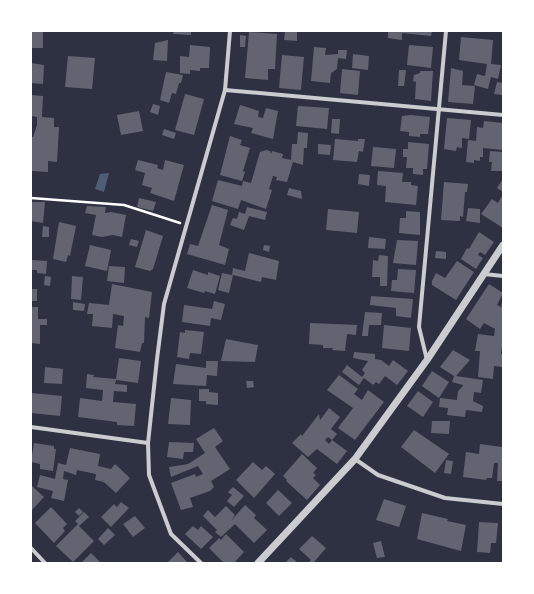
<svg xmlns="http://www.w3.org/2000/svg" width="534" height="594" font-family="Commissioner,sans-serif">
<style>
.water{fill:#4f5d75}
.building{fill:#626471;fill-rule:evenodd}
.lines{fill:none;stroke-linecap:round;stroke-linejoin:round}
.path{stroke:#fff;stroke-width:2.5}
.minor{stroke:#caccd0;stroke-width:4}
.tertiary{stroke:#caccd0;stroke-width:7}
</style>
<rect width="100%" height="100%" fill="#2d3142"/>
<polygon class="water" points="109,173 104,192 95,189 100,174"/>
<g class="building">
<rect x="31" y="31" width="12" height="17"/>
<polygon points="174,31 191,31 191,35 173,34"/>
<polygon points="285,31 297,31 297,41 284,40"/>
<polygon points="388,31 432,31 431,36 402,33 402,40 388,38"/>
<polygon points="249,32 277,34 275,69 268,69 268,80 245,78"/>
<polygon points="240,35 246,36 245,47 240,47"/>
<polygon points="461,37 493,40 491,64 501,65 498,79 491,77 488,89 474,85 477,74 485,76 487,64 459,60"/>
<polygon points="168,40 167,61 153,60 155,43"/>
<polygon points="190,45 210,47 209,68 200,68 200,71 190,70 190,74 180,73 180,56 189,57"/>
<polygon points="409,45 433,47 431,68 407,65"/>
<polygon points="314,47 326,48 325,55 338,54 338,50 347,50 346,59 338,58 337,69 331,73 330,83 311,81"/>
<polygon points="353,54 369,56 368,70 352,68"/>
<polygon points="282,55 304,57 301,90 279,88"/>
<polygon points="68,56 95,58 92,89 65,87"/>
<polygon points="31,63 44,65 43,84 31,83"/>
<polygon points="451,68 463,71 462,85 475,86 473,104 448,102"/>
<polygon points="342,69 360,71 358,95 340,93"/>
<polygon points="399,70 406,70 404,86 398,86"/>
<polygon points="420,71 433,71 431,101 415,99 416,82 413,81 414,75 420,73"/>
<polygon points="166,72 183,75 181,83 179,83 176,94 172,93 169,103 160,100"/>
<polygon points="497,82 503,83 503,95 494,94"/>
<polygon points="185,94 204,99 194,135 175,130"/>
<polygon points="31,95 43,96 42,117 54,118 54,127 59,127 57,162 48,161 48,172 32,171 31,137 33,137 37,125 37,117 31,116"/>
<polygon points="153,104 160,106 158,115 150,112"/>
<polygon points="240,105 259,111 258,117 263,118 266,108 278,111 273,139 251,133 253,128 234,124"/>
<polygon points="298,106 329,108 327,129 296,126"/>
<polygon points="139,111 143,131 121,135 117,115"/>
<polygon points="411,115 430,117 428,134 420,134 420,137 409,136 409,132 400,131 402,116"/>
<polygon points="447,118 471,120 469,139 462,138 462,148 457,147 456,151 444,149"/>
<polygon points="332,119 340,119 339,134 331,133"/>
<polygon points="484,121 503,123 503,150 483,148 483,157 480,157 480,161 474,160 474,163 466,162 468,140 476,141 477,127 483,128"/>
<polygon points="164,129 176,133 174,139 162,135"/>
<polygon points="298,132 308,133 307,148 304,148 303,165 293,162 287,182 276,180 277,177 273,176 269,189 272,190 266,209 241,200 238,209 212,201 218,180 242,186 243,181 251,183 260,152 266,150 270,151 271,154 272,151 283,154 282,158 291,160 292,144 297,144"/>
<polygon points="230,136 242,140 240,145 250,148 243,171 245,172 242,181 220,175"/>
<polygon points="335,139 358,141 358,139 365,139 363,152 359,151 357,162 333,160"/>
<polygon points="408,142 429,144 427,169 423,169 423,175 413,174 413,168 406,168 407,157 403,157 403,149 408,149"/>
<polygon points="318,144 331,145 330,155 318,154"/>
<polygon points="373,147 396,149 394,168 371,166"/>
<polygon points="490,151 503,152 503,171 491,171 492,162 489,162"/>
<polygon points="138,160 158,165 157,168 163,170 165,160 184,165 174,201 150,193 152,188 142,185 145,173 135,170"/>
<polygon points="378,171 403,173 402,182 411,182 411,185 418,186 416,205 385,202 386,186 377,185"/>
<polygon points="359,174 370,175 369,186 358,184"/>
<polygon points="503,179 503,192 497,188"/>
<polygon points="444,182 468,184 467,192 465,192 463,217 460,216 460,221 441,220"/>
<polygon points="289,188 301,191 302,199 287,195"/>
<polygon points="501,197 503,198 503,228 481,214 492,199 498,203"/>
<polygon points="139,198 156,202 153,211 137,207"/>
<polygon points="31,202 45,202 43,223 31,221"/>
<polygon points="212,205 228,210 219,245 229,249 225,265 187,254 190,244 198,246"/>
<polygon points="87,206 106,207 105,213 111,212 126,215 122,237 113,235 102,237 92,235 96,215 85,213"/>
<polygon points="247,207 267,212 265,220 249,216 244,230 230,225 233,218 237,219 239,212 245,214"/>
<polygon points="468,208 480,209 480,223 466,221"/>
<polygon points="328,209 359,212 357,233 326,230"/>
<polygon points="406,211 420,212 420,235 399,233 400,218 406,218"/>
<polygon points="59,222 76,226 70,256 68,255 66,262 53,259"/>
<polygon points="43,226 49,227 49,237 42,237"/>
<polygon points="146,230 163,236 153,269 150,271 135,267"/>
<polygon points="479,232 494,242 485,255 480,252 478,255 483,258 476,269 461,259 467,248 469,249"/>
<polygon points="369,237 386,239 385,249 368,248"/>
<polygon points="131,239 139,241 137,247 129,245"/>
<polygon points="397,240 418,241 416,265 393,263"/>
<polygon points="90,245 111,250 107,271 85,266"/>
<polygon points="264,245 270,246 269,252 263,250"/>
<polygon points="436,251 446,252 446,259 435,258"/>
<polygon points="249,253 279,261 276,280 262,277 261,282 233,275 229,293 218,290 222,273 232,275 233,268 245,271"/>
<polygon points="379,255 388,256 387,286 380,286 380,277 372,277 373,260 378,261"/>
<polygon points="31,260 47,261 46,274 37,273 37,270 31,270"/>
<polygon points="457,261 474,272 456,300 432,285 432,281 436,273 445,278"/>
<polygon points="109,266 125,267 124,283 107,281"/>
<polygon points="398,269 416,270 414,293 391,291 392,280 397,280"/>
<polygon points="193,270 208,275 208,272 220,276 215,294 205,291 204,293 187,288"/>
<polygon points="45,276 51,277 50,286 44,285"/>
<polygon points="72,276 83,277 81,300 71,299"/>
<polygon points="112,284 152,292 149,318 145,317 144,343 142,343 140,352 115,348 118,325 123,326 124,316 113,314 112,328 92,326 93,314 87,314 89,303 109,305"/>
<polygon points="489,284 503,293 497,305 501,307 503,298 503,338 501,354 503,354 503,367 494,366 493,379 478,377 480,351 475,351 478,334 494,336 495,329 484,323 480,329 466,319"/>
<rect x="31" y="289" width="6" height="12"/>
<polygon points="371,296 413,299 411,318 396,316 396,308 370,305"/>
<polygon points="214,301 225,304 221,320 211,318 210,326 182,322 184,305 212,309"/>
<polygon points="73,302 85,304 84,311 73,310"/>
<polygon points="31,307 38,307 38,319 47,319 47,325 40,325 40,344 31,343"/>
<polygon points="365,312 382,313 381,325 369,325 368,336 362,336"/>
<polygon points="310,323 357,325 356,335 347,334 345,351 332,350 333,348 323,348 323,345 309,344"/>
<polygon points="384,325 411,328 409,351 382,348"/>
<polygon points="185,330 204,332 201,354 190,353 189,359 177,357 180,332 185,333"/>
<polygon points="226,339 258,345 255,362 221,361"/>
<polygon points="453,350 470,360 456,376 483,380 481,393 474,392 473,401 483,406 482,412 466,410 465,417 447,415 448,408 439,407 440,398 457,400 458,391 462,387 463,385 452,382 454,376 440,367"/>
<polygon points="354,352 375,354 375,359 381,360 389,366 393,360 408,371 397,385 385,376 379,384 376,382 373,385 364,378 359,385 342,372 347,365 362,377 365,373 362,370 368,361 353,358"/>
<polygon points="119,358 141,361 138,383 116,380 115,384 127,385 127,392 114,391 113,402 136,404 134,426 117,425 117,422 78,417 80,398 102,401 103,390 86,388 87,374 94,375 93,377 116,379"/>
<polygon points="206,361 218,361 217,376 207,375 206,386 173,384 176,364 206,368"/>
<polygon points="45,367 63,369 62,384 44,383"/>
<polygon points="432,371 449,382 439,398 422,386"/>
<polygon points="339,375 358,389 354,394 362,400 368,390 384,402 355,440 338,428 353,408 327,390"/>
<polygon points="246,381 253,381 254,387 247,388"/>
<polygon points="199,389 209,389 209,392 218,393 218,405 206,404 206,401 199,401"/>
<polygon points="418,391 433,402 423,417 407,406"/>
<polygon points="31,393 62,396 60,416 31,413"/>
<polygon points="171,398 191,400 190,425 168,424"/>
<path d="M329,408L340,417L331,429L337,434L332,440L347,451L337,464L317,449L308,457L292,443L301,434L302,436L319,414L320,420ZM328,437L332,440L329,444L325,440Z"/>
<polygon points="432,421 450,421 449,434 431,433"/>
<polygon points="214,428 223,441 215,447 230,469 211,481 214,487 210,491 190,498 193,507 181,510 171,483 195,474 196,477 203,474 198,466 171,477 169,467 188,464 205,453 196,439"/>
<polygon points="414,430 449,454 435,473 401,447"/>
<polygon points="169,442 194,443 193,452 184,452 183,459 167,457"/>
<polygon points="34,443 54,446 54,449 56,449 53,471 40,469 40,464 31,462"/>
<polygon points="480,444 502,447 503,481 497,481 498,463 494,463 492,478 487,478 486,480 463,477 466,452 479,454"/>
<polygon points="70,448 100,454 98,466 111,469 115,464 130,478 116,493 104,482 95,480 96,474 77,470 76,475 64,471 63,479 68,480 64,501 51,498 53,491 37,487 40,475 55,479 58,463 66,465"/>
<polygon points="302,454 317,468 313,473 316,475 313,478 320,485 307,500 286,481 287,480 283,476"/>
<polygon points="446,460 453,461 451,474 444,473"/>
<polygon points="253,462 262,470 266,466 275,474 254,498 236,480"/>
<polygon points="31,485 44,497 31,511"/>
<polygon points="233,487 244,496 234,507 227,501 232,495 228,492"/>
<polygon points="278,490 292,503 279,516 266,503"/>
<polygon points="384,499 406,506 399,527 376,520"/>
<polygon points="121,502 129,508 111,527 101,517 114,504 117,507"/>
<polygon points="245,505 256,515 254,518 267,530 254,543 235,524 221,537 215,532 217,530 203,516 208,510 215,517 226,506 235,515 231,521"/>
<polygon points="51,507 67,524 63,528 65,531 54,543 35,523"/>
<polygon points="79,508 83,512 79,516 75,512"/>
<polygon points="84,512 89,517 79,526 94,541 73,562 56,546 78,524 75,521"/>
<polygon points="422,513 448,519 447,521 466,525 461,551 417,539"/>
<polygon points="135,516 145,528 133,537 123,524"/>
<polygon points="479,522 498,523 496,543 491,543 490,553 477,552"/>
<polygon points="193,526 198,530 201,526 213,537 201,549 185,534"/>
<polygon points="108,528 115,535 104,545 98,539"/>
<polygon points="226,534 244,552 234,563 224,563 209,548 219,538 221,540"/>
<polygon points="312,536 326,548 314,562 315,563 308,563 311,560 299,549"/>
<polygon points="381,541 385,557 377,558 373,543"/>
<polygon points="178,552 188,563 167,563"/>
<polygon points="91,553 101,563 81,563"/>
<polygon points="291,557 298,563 285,563"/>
</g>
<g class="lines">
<polyline class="path" points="31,198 124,205 180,223"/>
<g class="minor">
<polyline points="225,90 503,115"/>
<polyline points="484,274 503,276"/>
<polyline points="427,360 419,327 446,31"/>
<polyline points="31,427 148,443"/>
<polyline points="355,459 378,475 445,498 503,504"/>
<polyline points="31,548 45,563"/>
<polyline points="201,563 171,534 149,475 148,443 157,359 164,304 225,90 230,31"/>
</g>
<polyline class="tertiary" points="258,563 355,459 427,360 503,245"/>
</g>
<rect width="534" height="594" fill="none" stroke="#ffffff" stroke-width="64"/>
</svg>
